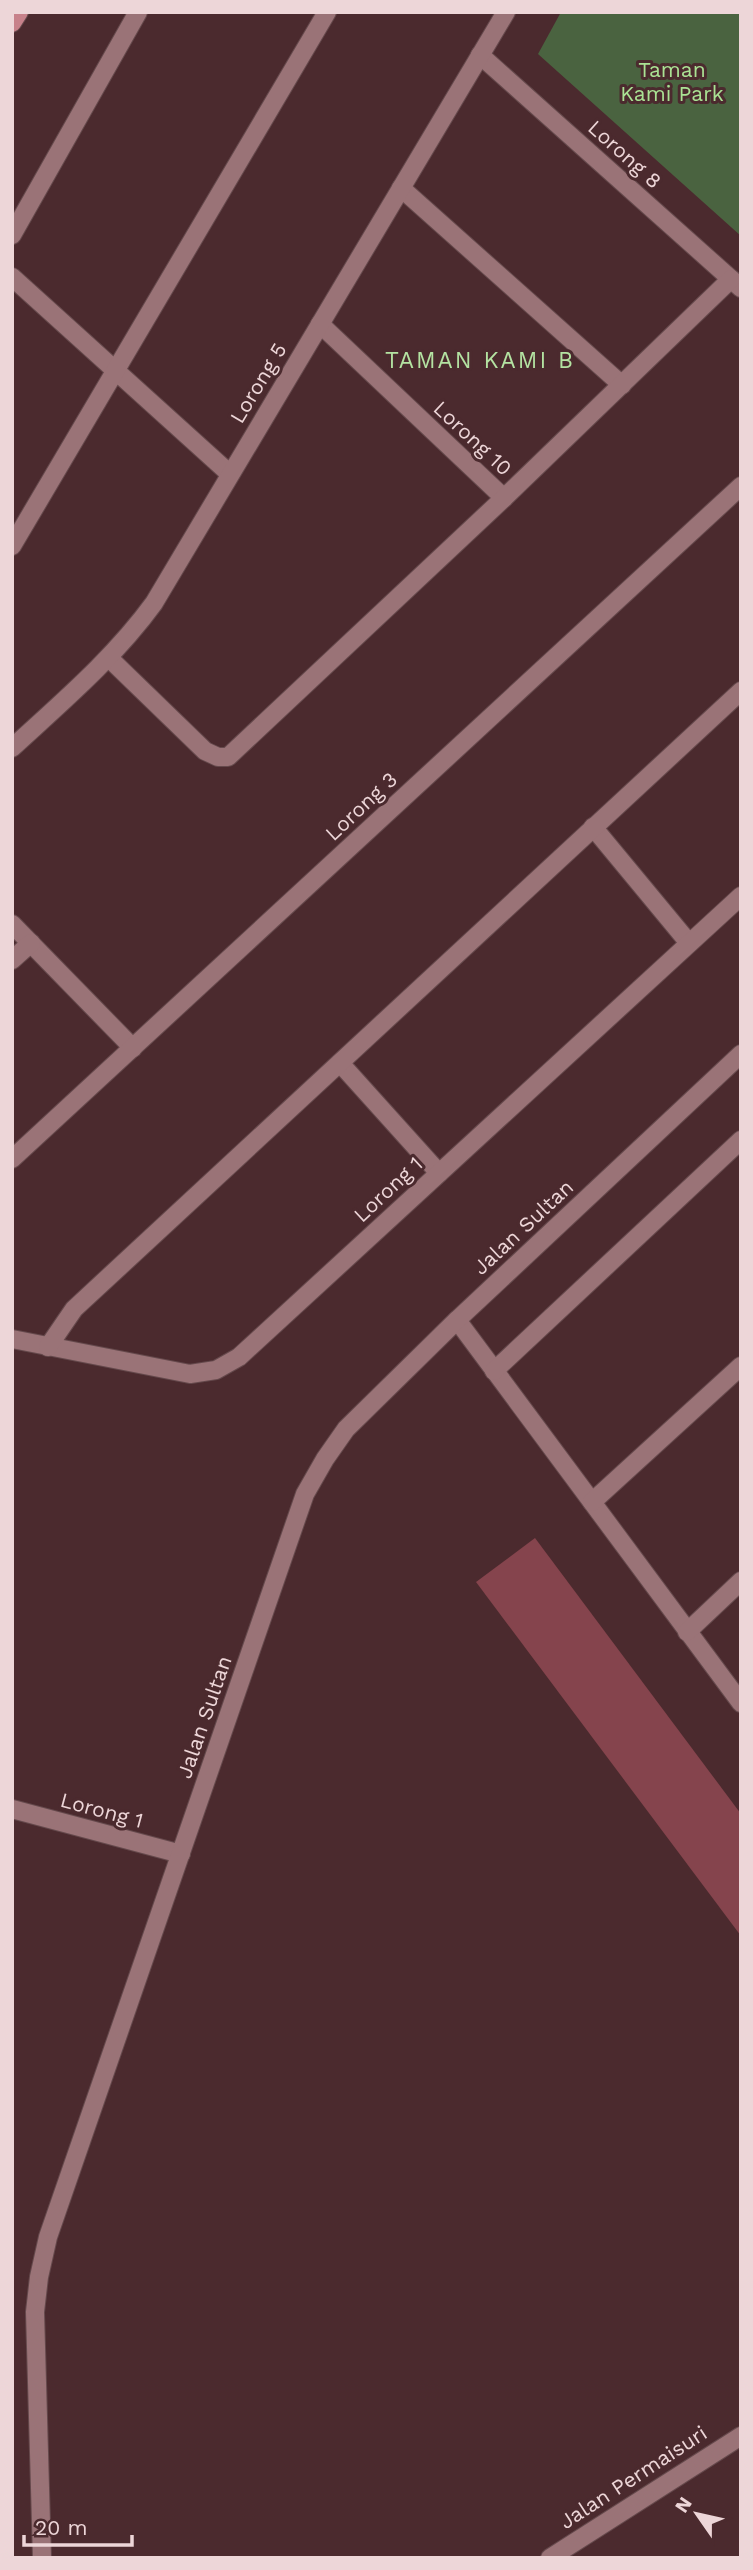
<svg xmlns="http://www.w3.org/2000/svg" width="753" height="2570" font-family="'Work Sans',sans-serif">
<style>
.green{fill:#4a6340}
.building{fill:#85444d}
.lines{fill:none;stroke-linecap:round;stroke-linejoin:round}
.minor-casing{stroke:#65494c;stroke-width:20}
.major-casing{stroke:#65494c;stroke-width:20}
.minor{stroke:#9a7377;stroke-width:18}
.major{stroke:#c7818a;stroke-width:18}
.labels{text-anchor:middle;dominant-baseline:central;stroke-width:6;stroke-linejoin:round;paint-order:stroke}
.park-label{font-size:21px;fill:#aae294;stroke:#4b2a2e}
.street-label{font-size:21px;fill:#edd6d8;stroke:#4b2a2e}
.neighbourhood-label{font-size:23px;letter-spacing:2px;fill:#b4e3a2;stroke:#4b2a2e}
</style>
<rect width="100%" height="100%" fill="#4b2a2e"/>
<polygon class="green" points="561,12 741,12 741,236 538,54"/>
<polygon class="building" points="535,1538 741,1814 741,1936 476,1582"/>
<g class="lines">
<defs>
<g id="minor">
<polyline points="480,55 741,288"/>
<polyline points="401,188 622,385"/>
<polyline points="12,235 138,12"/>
<polyline points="12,277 230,474"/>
<polyline points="320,324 504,498"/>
<polyline points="12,546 327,12"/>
<polyline points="109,658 205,751 218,757 228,757 504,498 731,279"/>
<path d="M12,748C62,702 114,658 154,603L506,12"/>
<polyline points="593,827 689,943"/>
<polyline points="12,924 133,1048"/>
<polyline points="12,960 31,943"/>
<polyline points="340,1063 439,1173"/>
<polyline points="12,1159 741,486"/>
<polyline points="457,1320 741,1703"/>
<polyline points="12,1339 190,1374 216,1370 239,1357 741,896"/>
<polyline points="48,1347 74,1309 741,691"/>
<polyline points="494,1371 741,1140"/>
<polyline points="592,1502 741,1366"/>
<polyline points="687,1632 741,1581"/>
<polyline points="12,1809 181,1854"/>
<polyline points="42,2558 35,2312 39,2277 48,2237 305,1494 325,1459 346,1429 457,1320 741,1054"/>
<polyline points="550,2558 741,2436"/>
</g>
<polyline id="major" points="12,23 19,12"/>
</defs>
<use href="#minor" class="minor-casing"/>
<use href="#major" class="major-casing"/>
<use href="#minor" class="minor"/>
<use href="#major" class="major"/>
</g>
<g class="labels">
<g class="park-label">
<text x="672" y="69">Taman<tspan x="672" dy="24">Kami Park</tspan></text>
</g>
<g class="street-label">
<text transform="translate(625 154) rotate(42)">Lorong 8</text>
<text transform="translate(258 383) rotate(-59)">Lorong 5</text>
<text transform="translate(473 438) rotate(43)">Lorong 10</text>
<text transform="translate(361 806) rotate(-43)">Lorong 3</text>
<text transform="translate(388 1189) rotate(-43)">Lorong 1</text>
<text transform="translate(523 1227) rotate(-43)">Jalan Sultan</text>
<text transform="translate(204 1717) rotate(-71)">Jalan Sultan</text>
<text transform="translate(102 1810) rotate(15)">Lorong 1</text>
<text transform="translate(633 2477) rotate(-33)">Jalan Permaisuri</text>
</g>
<g class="neighbourhood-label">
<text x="480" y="360">TAMAN KAMI B</text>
</g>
</g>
<rect width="753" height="2570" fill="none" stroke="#edd6d8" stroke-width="28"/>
<g transform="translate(697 2514) rotate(304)" stroke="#4b2a2e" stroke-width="5" paint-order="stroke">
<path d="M0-5L12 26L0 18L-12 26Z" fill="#edd6d8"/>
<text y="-10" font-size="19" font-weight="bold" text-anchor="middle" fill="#edd6d8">N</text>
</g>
<path d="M24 2535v10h108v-10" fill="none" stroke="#edd6d8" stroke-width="3.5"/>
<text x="35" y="2535" font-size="21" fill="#edd6d8" stroke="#4b2a2e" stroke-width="5" paint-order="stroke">20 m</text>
</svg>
